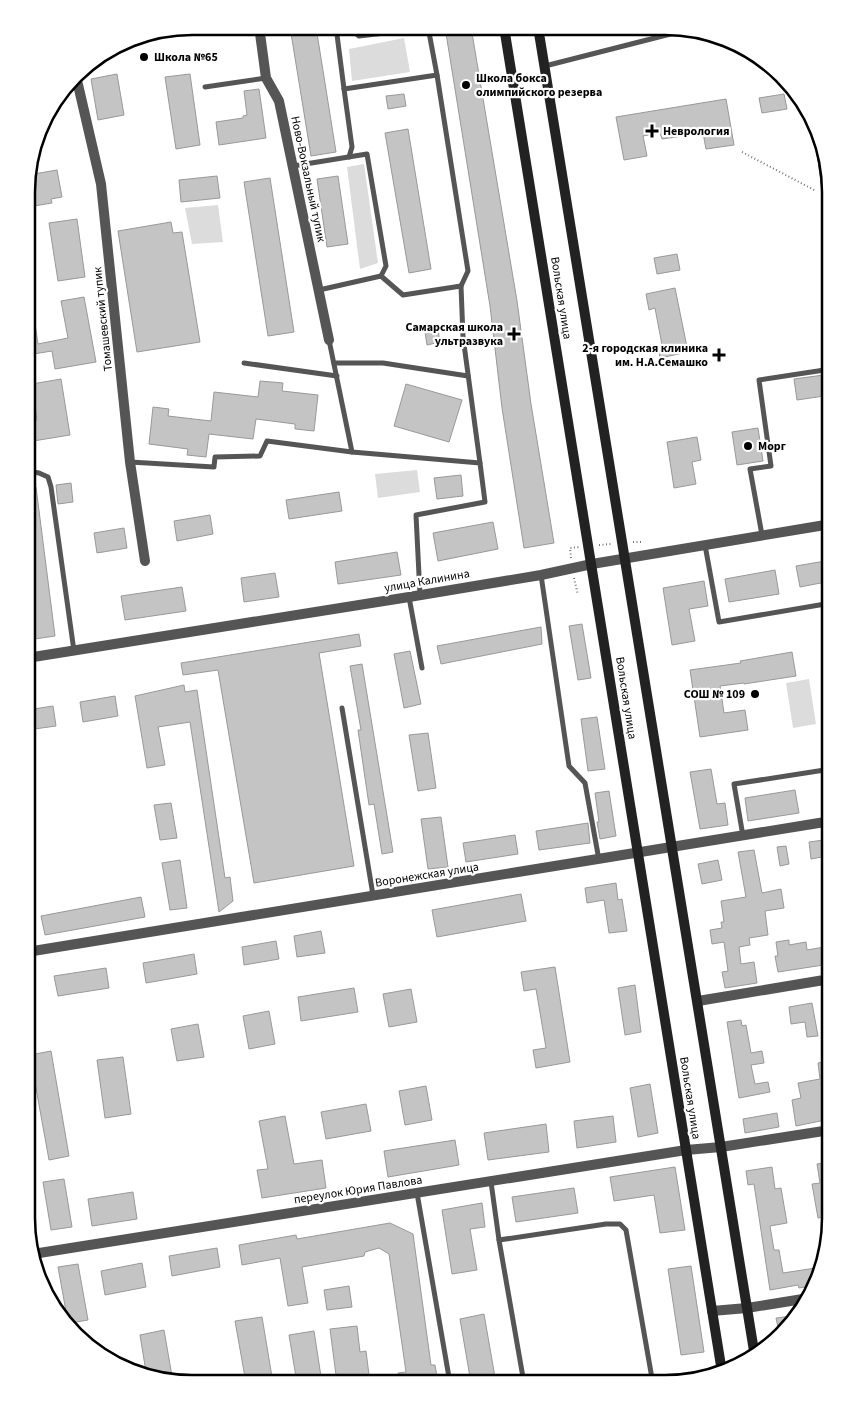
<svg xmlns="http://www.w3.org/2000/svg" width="857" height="1410" font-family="'Source Sans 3',sans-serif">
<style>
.green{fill:#dcdcdc}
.building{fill:#c4c4c4;stroke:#999}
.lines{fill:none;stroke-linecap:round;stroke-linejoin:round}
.path{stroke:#777;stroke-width:2;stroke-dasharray:1 2.5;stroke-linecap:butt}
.service{stroke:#555;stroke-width:5}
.minor{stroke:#555;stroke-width:10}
.tertiary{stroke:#555;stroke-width:10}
.secondary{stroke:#222;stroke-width:10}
.poi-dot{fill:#000;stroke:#fff;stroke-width:2}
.labels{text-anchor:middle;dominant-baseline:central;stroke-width:4.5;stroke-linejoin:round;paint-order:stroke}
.poi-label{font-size:12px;font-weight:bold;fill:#000;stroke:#fff;text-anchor:start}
.street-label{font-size:12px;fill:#000;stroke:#fff}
.rim{fill:none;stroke:#000;stroke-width:2.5}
</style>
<rect width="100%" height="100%" fill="#fff"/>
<g class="green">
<polygon points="404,38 410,72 352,81 349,49"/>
<polygon points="364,164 378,263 360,269 347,167"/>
<polygon points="218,205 223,242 192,244 185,208"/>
<polygon points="417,470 420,492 378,498 375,474"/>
<polygon points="809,679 816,724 793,728 786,683"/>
</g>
<g class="building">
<polygon points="290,27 316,27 336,152 311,156"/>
<polygon points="445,27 471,27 517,301 531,404 554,543 524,548 502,408 490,306"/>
<polygon points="117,74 124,115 98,120 91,79"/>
<polygon points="190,74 200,145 176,149 165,77"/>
<polygon points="259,89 266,138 219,145 216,122 243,118 243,116 247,115 244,91"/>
<polygon points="404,94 406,106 388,109 386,96"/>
<polygon points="784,94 787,109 762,113 759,98"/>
<polygon points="726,99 734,145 706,149 703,133 662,139 660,133 643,136 647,156 624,160 616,117"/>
<polygon points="408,129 431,269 409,273 385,133"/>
<polygon points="57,170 62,197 51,199 52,203 28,207 28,175"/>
<polygon points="217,176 220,198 181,202 179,180"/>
<polygon points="338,176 348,244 327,247 317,179"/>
<polygon points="270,178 294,332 268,336 244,182"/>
<polygon points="77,219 85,277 58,281 49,223"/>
<polygon points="171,222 173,233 182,232 200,342 137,352 118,231"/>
<polygon points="677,254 680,270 657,274 654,258"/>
<polygon points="675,288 688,352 660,358 658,346 662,345 655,308 649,310 646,294"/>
<polygon points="84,297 96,362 55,369 52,351 27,355 27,311 33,310 38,344 68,338 61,301"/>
<polygon points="437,324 440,342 427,345 424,326"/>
<polygon points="831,374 831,395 797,400 794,379"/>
<polygon points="61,379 70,435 27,442 27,422 37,420 32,384"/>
<polygon points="260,381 283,383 282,391 318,395 314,431 295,429 295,424 256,419 253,439 209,434 206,457 187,455 188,449 149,444 153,407 169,409 168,416 211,421 214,392 258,397"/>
<polygon points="406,384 462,400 449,442 394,426"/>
<polygon points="758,428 763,461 737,465 732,432"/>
<polygon points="697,437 701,460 692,462 696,484 674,488 667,442"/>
<polygon points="461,475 463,496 437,499 434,478"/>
<polygon points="71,483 73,502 58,504 56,485"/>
<polygon points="36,487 55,636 28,640 27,629 27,488"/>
<polygon points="339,492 342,511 289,519 286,500"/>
<polygon points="210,515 213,534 177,541 174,521"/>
<polygon points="493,522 498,549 438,561 433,533"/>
<polygon points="124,528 127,548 97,553 94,533"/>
<polygon points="397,552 401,575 338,584 335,562"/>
<polygon points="831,560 831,581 800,587 796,566"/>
<polygon points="775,570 779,594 729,602 725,579"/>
<polygon points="275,573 279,597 244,602 241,578"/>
<polygon points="704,581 708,606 689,609 695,641 672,645 663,588"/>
<polygon points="182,587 186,611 125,620 121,596"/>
<polygon points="582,624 591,678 578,680 569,626"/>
<polygon points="541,627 542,644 441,664 437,646"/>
<polygon points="359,634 361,646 319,653 354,866 254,883 218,670 183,675 181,663"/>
<polygon points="410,651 421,704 404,708 394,654"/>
<polygon points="792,652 796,676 744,684 744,683 720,686 724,713 745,710 748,730 700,737 690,670 741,663 740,661"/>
<polygon points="362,664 393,852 382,854 374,804 369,805 358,730 361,730 350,666"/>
<polygon points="184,685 185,692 197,690 225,878 230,877 233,901 219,912 190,722 158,727 165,765 147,768 135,696"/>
<polygon points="115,696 118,716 83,722 80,702"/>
<polygon points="53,706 56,726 27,730 27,710"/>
<polygon points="597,717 605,769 588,771 581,719"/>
<polygon points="428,733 436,788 418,791 409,735"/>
<polygon points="711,769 717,804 725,803 728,825 700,829 690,772"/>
<polygon points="795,790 799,813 748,821 745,798"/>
<polygon points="609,791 616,836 600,839 597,822 599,822 595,793"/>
<polygon points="171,803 177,838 160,840 154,805"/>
<polygon points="441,817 448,867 428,869 421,819"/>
<polygon points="588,823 590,843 539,850 536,831"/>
<polygon points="515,835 518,854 466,862 463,843"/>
<polygon points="831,839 831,853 827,854 827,856 811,859 809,842"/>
<polygon points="786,846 789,864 780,866 777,847"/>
<polygon points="754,850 762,893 781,889 784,908 765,911 768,935 749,938 750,945 739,947 741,964 754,962 757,983 725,988 722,972 728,971 724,942 712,944 710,930 722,928 721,922 724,922 721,901 746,897 738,852"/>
<polygon points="180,860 187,908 170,910 162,863"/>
<polygon points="718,860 722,880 702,884 698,864"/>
<polygon points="616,883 618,900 622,899 627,931 609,933 604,900 587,903 585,888"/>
<polygon points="521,894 526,921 437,937 432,910"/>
<polygon points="141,897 145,917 45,935 41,916"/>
<polygon points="321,931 325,953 297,957 294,936"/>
<polygon points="789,940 789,945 806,942 807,950 830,946 830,964 778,972 775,956 778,956 776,942"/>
<polygon points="276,941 279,959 244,965 242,947"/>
<polygon points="194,954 197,974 146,983 143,963"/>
<polygon points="555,967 570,1062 536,1068 533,1050 546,1048 536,989 524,991 521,972"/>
<polygon points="106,968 109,988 58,996 54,976"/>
<polygon points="635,985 641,1032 625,1035 618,988"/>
<polygon points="354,988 358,1012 301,1021 298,997"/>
<polygon points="411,989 417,1022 389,1027 383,994"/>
<polygon points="812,1003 818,1036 807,1037 805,1022 791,1024 789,1007"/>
<polygon points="269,1011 275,1044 249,1049 243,1016"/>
<polygon points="741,1020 742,1026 746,1025 751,1053 762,1051 764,1063 751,1065 755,1084 768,1082 770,1092 739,1098 727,1022"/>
<polygon points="198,1024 204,1057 177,1061 171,1029"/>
<polygon points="51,1051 69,1156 49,1160 30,1055"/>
<polygon points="123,1057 131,1114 105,1118 97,1060"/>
<polygon points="830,1061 830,1081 821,1083 826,1110 830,1110 830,1119 796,1126 792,1100 801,1098 798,1083 820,1079 818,1063"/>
<polygon points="650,1084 658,1133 638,1137 630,1088"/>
<polygon points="426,1086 432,1120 405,1125 399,1091"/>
<polygon points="366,1104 371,1131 326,1139 321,1112"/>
<polygon points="777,1113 779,1127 745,1133 743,1119"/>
<polygon points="285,1116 294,1164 322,1160 326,1188 262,1198 257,1170 268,1169 259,1121"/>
<polygon points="613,1116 616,1142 577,1148 574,1121"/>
<polygon points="546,1124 549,1152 488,1160 484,1133"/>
<polygon points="455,1140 459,1165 388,1177 384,1151"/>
<polygon points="830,1162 830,1216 818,1218 812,1184 820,1183 817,1164"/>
<polygon points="675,1167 685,1230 660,1233 654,1195 614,1201 610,1177"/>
<polygon points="772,1167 775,1189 781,1188 787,1223 770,1226 774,1250 779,1250 783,1273 822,1267 816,1285 799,1288 798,1285 770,1290 754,1184 748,1185 746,1171"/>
<polygon points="64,1179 72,1227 51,1230 43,1182"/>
<polygon points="574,1188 578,1213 516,1222 512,1197"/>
<polygon points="133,1192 137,1219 92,1226 88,1199"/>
<polygon points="482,1203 485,1227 470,1229 477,1270 452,1274 442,1210"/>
<polygon points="390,1223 413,1234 431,1365 435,1365 438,1383 399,1383 398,1373 406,1372 389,1254 379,1248 365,1252 364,1256 302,1267 308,1303 288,1306 280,1258 242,1265 239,1245 296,1235 297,1239"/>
<polygon points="217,1248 220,1267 172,1276 169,1256"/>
<polygon points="142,1263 146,1287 105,1295 101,1271"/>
<polygon points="78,1264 88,1320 71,1323 67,1317 58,1267"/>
<polygon points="691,1266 704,1352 681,1355 668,1269"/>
<polygon points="349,1286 352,1307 327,1310 324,1290"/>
<polygon points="484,1314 496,1383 471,1383 460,1319"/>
<polygon points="799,1315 797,1319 779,1332 776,1318"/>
<polygon points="262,1317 273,1383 246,1383 235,1321"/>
<polygon points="357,1326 360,1352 366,1351 370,1383 337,1383 330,1329"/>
<polygon points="164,1330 173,1382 146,1372 140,1335"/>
<polygon points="314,1331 322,1383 297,1383 289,1335"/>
</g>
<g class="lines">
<g class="path">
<polyline points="742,152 816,191"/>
<polyline points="633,542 642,542"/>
<polyline points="599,545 611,544"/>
<polyline points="571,558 570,548 579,547"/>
<polyline points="574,578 578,595"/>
</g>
<g class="service">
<polyline points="336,27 344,89"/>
<polyline points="348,27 359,36 428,28"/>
<polyline points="428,27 437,75 468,271 461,286 463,337 480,463"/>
<polyline points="545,66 690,29"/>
<polyline points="205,87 266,78"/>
<polyline points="815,125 831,239"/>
<polyline points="349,157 352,147 344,89 437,75"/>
<polyline points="293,166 367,154 386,266 381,276"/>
<polyline points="319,290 381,276 403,295 461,286"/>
<polyline points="329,340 352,452 480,463 485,502 416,515 420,595"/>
<polyline points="244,363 337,376"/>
<polyline points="334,363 383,363 468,376"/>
<polyline points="130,462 214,467 215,457 260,456 267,441 352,452"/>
<polyline points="27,471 39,473 48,477 51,487 74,651"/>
<polyline points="762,535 750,469 771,466 759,380 831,369"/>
<polyline points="705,545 719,622 831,603"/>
<polyline points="541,575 569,766 585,783 599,860"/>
<polyline points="409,597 422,668"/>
<polyline points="342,708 373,895"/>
<polyline points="743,836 734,784 831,769"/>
<polyline points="491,1182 499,1240 524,1383"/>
<polyline points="417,1193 450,1383"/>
<polyline points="499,1240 606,1224 620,1224 626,1230 653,1384"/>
</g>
<g class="minor">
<polyline points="259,26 266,78 279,101 329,340"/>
<polyline points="76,76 101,184 130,462 145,561"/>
<polyline points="27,658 409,597 541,575 592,564 831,524"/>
<polyline points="698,1001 830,979"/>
<polyline points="33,1254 686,1150 721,1147 830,1130"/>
<polyline points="712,1311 747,1308 809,1298"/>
</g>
<polyline class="tertiary" points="27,952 831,821"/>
<g class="secondary">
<polyline points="504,27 722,1372"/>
<polyline points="538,27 754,1351"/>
</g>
</g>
<g class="poi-dot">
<circle cx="144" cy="57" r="5"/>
<circle cx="466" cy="85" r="5"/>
<path d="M649.5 123.5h5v5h5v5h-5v5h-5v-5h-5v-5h5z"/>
<path d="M511.5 326.5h5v5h5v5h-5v5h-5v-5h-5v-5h5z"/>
<path d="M716.5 347.5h5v5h5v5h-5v5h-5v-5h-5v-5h5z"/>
<circle cx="748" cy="446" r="5"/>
<circle cx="755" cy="694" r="5"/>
</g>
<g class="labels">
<g class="poi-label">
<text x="154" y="57">Школа №65</text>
<text x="476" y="78">Школа бокса<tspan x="476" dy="14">олимпийского резерва</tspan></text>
<text x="663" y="131">Неврология</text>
<text x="503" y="327" text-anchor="end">Самарская школа<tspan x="503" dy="14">ультразвука</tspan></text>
<text x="708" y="348" text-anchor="end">2-я городская клиника<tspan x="708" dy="14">им. Н.А.Семашко</tspan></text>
<text x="758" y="446">Морг</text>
<text x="745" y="694" text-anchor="end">СОШ № 109</text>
</g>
<g class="street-label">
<text transform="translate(308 179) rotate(78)">Ново-Вокзальный тупик</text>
<text transform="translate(561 298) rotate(81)">Вольская улица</text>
<text transform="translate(103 319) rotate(-96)">Томашевский тупик</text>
<text transform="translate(427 581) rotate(-10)">улица Калинина</text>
<text transform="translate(626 698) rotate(81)">Вольская улица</text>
<text transform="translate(427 875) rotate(-9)">Воронежская улица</text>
<text transform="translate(690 1098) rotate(81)">Вольская улица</text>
<text transform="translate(358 1190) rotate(-9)">переулок Юрия Павлова</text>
</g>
</g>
<path d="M0 0H857V1410H0ZM192 35H665A157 157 0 0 1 822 192V1218A157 157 0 0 1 665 1375H192A157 157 0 0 1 35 1218V192A157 157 0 0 1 192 35Z" fill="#fff" fill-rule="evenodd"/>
<path class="rim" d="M192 35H665A157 157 0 0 1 822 192V1218A157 157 0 0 1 665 1375H192A157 157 0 0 1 35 1218V192A157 157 0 0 1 192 35Z"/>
</svg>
